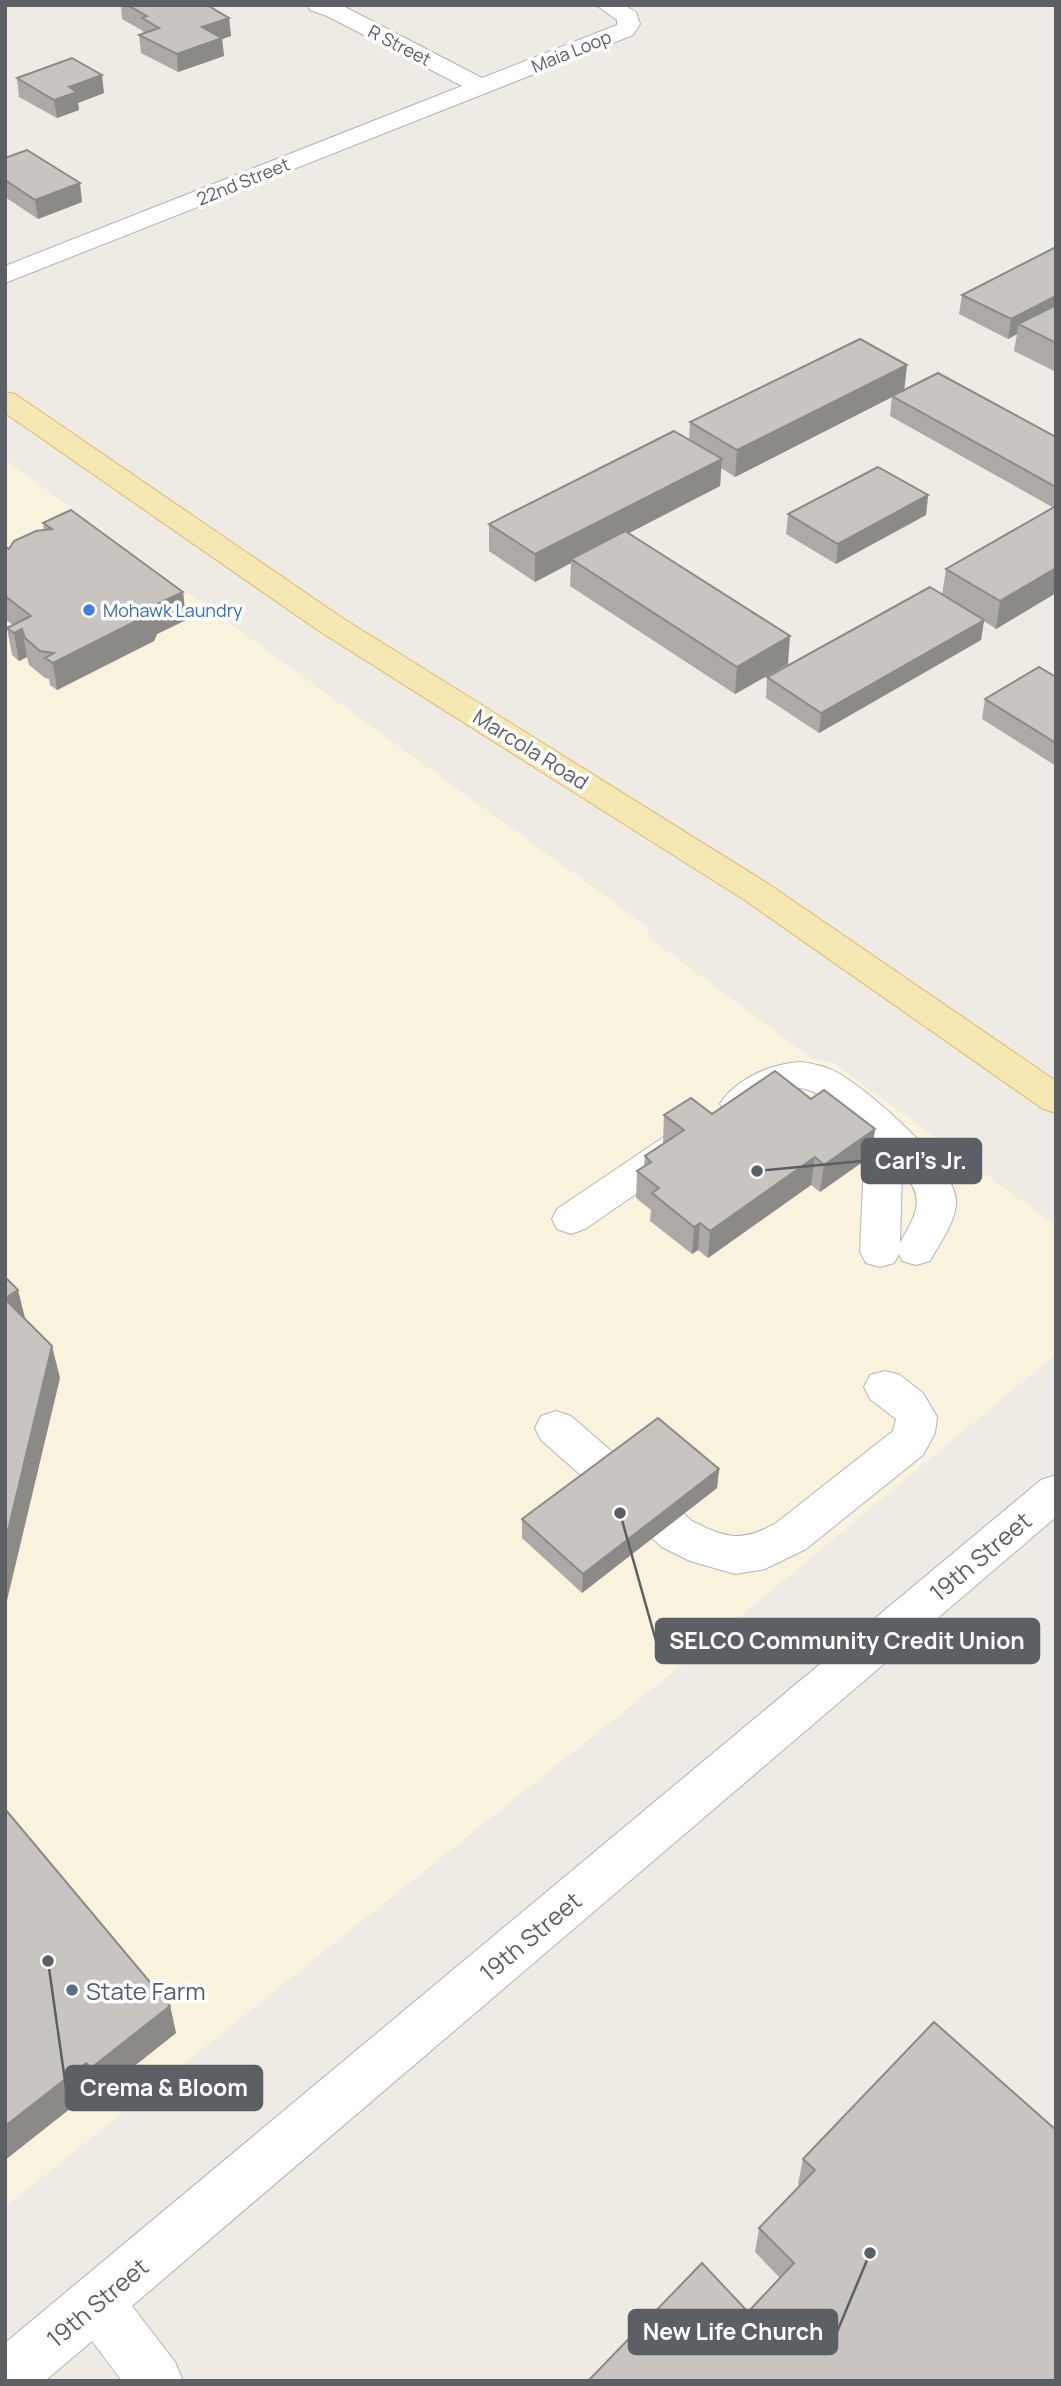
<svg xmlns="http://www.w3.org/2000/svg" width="1061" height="2386" font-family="Manrope,sans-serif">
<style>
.commercial{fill:#f9f2dd}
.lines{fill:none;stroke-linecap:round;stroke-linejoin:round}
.minor-casing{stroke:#b2b4b8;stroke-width:2}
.major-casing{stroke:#dfba6b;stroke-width:2}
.minor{fill:#fff;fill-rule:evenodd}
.major{fill:#f5e7b2;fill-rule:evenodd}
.wall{fill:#aca9a6}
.shaded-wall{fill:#8c8a87}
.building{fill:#c8c5c1;stroke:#8c8a87;stroke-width:2}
.shop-dot{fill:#3f7fe0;stroke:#fff;stroke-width:2.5}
.service-dot{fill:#5c6f8a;stroke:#fff;stroke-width:2.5}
.labels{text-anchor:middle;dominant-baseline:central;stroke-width:7;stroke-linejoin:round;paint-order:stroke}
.far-street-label{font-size:18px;fill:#5c5f63;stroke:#fff}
.far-shop-label{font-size:18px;fill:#366cbe;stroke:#fff;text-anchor:start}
.street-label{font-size:21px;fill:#5c5f63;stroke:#fff}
.near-street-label{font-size:24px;fill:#5c5f63;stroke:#fff}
.near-service-label{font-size:24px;fill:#4e5e75;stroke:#fff;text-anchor:start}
.leader{fill:none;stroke:#5c5f63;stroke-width:2.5}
.callout-dot{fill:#5c5f63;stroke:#fff;stroke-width:2.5}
.callout{fill:#5c5f63;stroke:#5c5f63;stroke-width:2.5}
.callout-label{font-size:23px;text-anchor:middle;font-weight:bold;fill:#fff}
</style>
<rect width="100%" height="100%" fill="#edebe4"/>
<polygon class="commercial" points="5,460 645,925 652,940 814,1060 834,1063 1056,1226 1056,1354 688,1660 5,2207"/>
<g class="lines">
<defs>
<g id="minor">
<polygon points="307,5 343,6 482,78 617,25 617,20 596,5 624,5 636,12 640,24 633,35 5,283 5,266 462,86 327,16 310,10"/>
<path d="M799,1062C813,1063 828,1067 840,1074C870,1092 957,1166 956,1202C956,1222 939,1244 930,1261L916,1265L902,1261L899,1254L894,1263L880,1267L866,1263L860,1252L865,1135C849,1121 827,1094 805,1089C775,1081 761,1124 726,1113L720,1104C735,1079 771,1064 799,1062ZM902,1171C927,1199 916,1214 900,1243Z"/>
<polygon points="681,1130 694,1134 700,1144 694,1154 585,1229 571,1234 557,1229 552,1219 557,1209 668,1134"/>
<path d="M885,1371L900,1375L923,1393L937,1417L935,1433L923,1455L806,1549L765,1569L735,1574L690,1561L662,1547L541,1440L535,1428L541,1416L556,1411L571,1416L692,1521C726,1538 741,1543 776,1523L893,1431L896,1419L870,1399L864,1387L870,1375Z"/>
<polygon points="1056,1475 1056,1517 132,2306 175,2362 183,2381 122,2381 92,2341 45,2381 5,2381 5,2343 1041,1480"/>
</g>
<polygon id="major" points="5,392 15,394 341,617 770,885 1056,1081 1056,1113 1043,1109 746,901 319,631 5,413"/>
</defs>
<use href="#minor" class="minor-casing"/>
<use href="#major" class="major-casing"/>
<use href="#minor" class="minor"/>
<use href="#major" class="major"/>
</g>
<g class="wall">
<polygon points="121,5 207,5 229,18 231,36 222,39 224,56 178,72 141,53 139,35 143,33 143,31 122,19"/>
<polygon points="17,78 104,93 78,103 79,110 57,118 19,97"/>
<polygon points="5,158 82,202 38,219 5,197"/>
<polygon points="1056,247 1056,372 1014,351 1017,334 1008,339 959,314 962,295"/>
<polygon points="907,365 904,390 1056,437 1056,593 996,629 984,621 981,640 819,733 766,698 767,677 942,595 946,569 1054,508 890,416 892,397 735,477 721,468 720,486 629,533 788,664 735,694 570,586 571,563 535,582 489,551 489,524 689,440 690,422"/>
<polygon points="928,495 926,515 836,564 786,534 788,514"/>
<polygon points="43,523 183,592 186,620 157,634 154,641 57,690 50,685 49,679 45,678 29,665 27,657 19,661 12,655 7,628 13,625 5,619 5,546 9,549 44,530"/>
<polygon points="1056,677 1056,766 982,719 985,699"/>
<polygon points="811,1099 875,1129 871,1156 820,1192 811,1185 708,1258 698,1250 692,1254 650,1221 651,1210 636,1198 637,1171 644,1166 645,1156 664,1144 663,1143 664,1115 712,1114"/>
<polygon points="719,1469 717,1488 582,1593 522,1538 522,1519"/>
<polygon points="5,1809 170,2006 176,2033 99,2094 95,2089 5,2160"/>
<polygon points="1056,2130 748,2312 780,2278 755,2252 759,2228 800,2186 798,2184 803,2159"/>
</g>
<g class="shaded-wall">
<polygon points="229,18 231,36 222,39 224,56 178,72 177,54 202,27"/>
<polygon points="102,75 104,93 78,103 79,110 57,118 54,100 69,87"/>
<polygon points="80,183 82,202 38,219 35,200"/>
<polygon points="1056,296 1056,313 1018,324 1017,334 1008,339 1011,319"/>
<polygon points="907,365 904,391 735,477 737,450"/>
<polygon points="722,459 720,486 575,561 571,559 571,563 535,582 535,554"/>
<polygon points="928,495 926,515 836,564 838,544"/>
<polygon points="1056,568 1056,593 996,629 1000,601"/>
<polygon points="183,592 186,620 157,634 154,641 57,690 53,663 153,606"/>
<polygon points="984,620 981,640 819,733 821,713"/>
<polygon points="22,629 27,657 19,661 14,633"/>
<polygon points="790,636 788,664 735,694 737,667"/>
<polygon points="875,1129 871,1156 820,1192 824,1165"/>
<polygon points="815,1157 811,1185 708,1258 710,1231"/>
<polygon points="700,1223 698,1250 692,1254 694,1227"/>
<polygon points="18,1290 26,1322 5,1298"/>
<polygon points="52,1346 60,1378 5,1609 5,1543"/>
<polygon points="719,1469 717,1488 582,1593 583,1574"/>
<polygon points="170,2006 176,2033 99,2094 91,2068"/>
<polygon points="86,2063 95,2089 5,2160 5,2126"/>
</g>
<g class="building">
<polygon points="127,5 207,5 229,18 202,27 222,38 177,54 139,35 159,28 142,18 147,16"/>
<polygon points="72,58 102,75 69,87 77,92 54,100 17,78"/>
<polygon points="27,150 80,183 35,200 5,180 5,158"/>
<polygon points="1056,247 1056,296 1011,319 962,295"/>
<polygon points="1056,305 1056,343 1018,324"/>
<polygon points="860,339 907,365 737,450 690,422"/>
<polygon points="938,373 1056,437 1056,487 892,396"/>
<polygon points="674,431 722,459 535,554 489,524"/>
<polygon points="878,467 928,495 838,544 788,514"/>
<polygon points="1056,506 1056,568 1000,601 946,569"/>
<polygon points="71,510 183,592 153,606 150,614 53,663 45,658 54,653 40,651 25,638 22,629 14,633 7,628 31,616 5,596 5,546 9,549 14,541 36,531 52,529 43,523"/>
<polygon points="625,531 790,636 737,667 571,559"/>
<polygon points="930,587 984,620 821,713 767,677"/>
<polygon points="1039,667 1056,677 1056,743 985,699"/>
<polygon points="775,1071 811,1099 824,1090 875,1129 824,1165 815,1157 710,1231 700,1223 694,1227 652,1193 659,1188 637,1171 651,1162 645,1156 684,1130 664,1115 691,1098 712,1114"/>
<polygon points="5,1277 18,1290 5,1298"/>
<polygon points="5,1299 52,1346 5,1543"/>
<polygon points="658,1418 719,1469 583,1574 522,1519"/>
<polygon points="5,1809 170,2006 91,2068 86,2063 5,2126"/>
<polygon points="934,2022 1056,2130 1056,2381 588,2381 702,2263 748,2312 794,2263 759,2228 815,2170 803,2159"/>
</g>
<circle class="shop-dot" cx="89" cy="610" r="7"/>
<circle class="service-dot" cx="72" cy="1990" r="7"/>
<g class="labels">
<g class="far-street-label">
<text transform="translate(400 45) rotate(27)">R Street</text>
<text transform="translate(571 51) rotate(-22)">Maia Loop</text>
<text transform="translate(243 181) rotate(-22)">22nd Street</text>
</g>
<g class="far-shop-label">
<text x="103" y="610">Mohawk Laundry</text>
</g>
<g class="street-label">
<text transform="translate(531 749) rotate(32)">Marcola Road</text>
</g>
<g class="near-street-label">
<text transform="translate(980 1556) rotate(-40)">19th Street</text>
<text transform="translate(530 1936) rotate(-40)">19th Street</text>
<text transform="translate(97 2302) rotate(-40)">19th Street</text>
</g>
<g class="near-service-label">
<text x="86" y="1990">State Farm</text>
</g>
</g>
<path class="leader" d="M757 1171L862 1161M620 1513L656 1641M48 1961L66 2088M870 2253L837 2332"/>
<g class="callout-dot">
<circle cx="757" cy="1171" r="7"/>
<circle cx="620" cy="1513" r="7"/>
<circle cx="48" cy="1961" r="7"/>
<circle cx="870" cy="2253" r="7"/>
</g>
<g class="callout">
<rect x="862" y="1139" width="119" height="44" rx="7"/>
<rect x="656" y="1619" width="383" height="44" rx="7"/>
<rect x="66" y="2066" width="196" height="44" rx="7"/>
<rect x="629" y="2310" width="208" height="44" rx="7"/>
</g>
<g class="callout-label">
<text x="921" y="1169">Carl's Jr.</text>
<text x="847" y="1649">SELCO Community Credit Union</text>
<text x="164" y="2096">Crema &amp; Bloom</text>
<text x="733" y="2340">New Life Church</text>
</g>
<rect width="1061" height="2386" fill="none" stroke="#5c5f63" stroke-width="14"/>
</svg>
